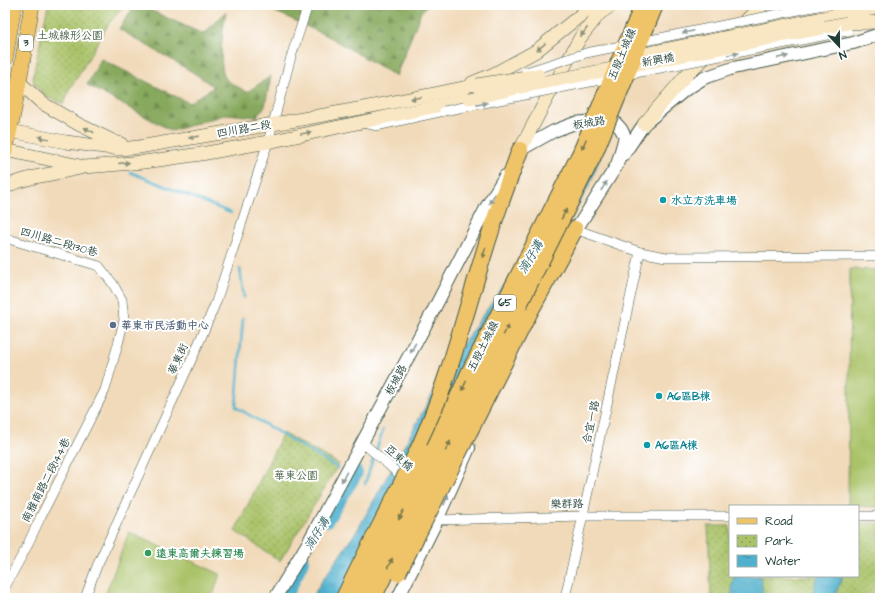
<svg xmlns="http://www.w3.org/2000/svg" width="885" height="603" font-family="'Architects Daughter','LXGW WenKai TC',sans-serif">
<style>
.green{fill:#aac369;stroke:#64804e}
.forest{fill:url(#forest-firs);stroke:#537348}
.park{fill:url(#park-dots);stroke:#64804e}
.water{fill:url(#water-ripples);stroke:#377781}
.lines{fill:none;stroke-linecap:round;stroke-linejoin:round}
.stream{stroke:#4fb1ce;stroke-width:2.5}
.river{stroke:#4fb1ce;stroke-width:16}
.minor-casing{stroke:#3e5548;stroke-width:10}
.tertiary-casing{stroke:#3e5548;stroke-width:14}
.secondary-casing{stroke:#3e5548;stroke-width:14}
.primary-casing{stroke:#3e5548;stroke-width:16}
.trunk-casing{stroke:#3e5548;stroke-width:18}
.minor{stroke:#fff;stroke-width:9}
.tertiary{stroke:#fff;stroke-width:12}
.secondary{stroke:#f9e7c3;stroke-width:13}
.primary{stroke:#efc469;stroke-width:15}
.trunk{stroke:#efc469;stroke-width:16}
.minor-bridge-casing{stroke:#3e5548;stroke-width:10;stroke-linecap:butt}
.secondary-bridge-casing{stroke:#3e5548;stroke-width:14;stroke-linecap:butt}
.trunk-bridge-casing{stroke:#3e5548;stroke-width:18;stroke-linecap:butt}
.minor-bridge{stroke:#fff;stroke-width:9}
.secondary-bridge{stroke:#f9e7c3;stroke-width:13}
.trunk-bridge{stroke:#efc469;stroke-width:16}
.oneway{fill:#8c927c}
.oneway2{fill:#8f9e9a}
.oneway3{fill:#7d7a4c}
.culture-dot{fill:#0f9aa8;stroke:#fff;stroke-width:1.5}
.service-dot{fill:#5c6f8a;stroke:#fff;stroke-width:1.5}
.leisure-dot{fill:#2e9e5b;stroke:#fff;stroke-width:1.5}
.labels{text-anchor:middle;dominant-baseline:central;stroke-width:4;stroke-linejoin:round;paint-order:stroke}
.shield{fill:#fff;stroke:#627771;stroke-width:1}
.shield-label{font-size:10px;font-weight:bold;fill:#1f3d34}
.park-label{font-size:11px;fill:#496544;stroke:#fff}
.street-label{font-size:11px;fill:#1f3d34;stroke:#fff}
.culture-label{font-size:11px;font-weight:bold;fill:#0d838f;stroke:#fff;text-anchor:start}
.service-label{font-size:11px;font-weight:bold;fill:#4e5e75;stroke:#fff;text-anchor:start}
.leisure-label{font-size:11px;font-weight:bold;fill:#27864d;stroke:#fff;text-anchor:start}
.water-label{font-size:12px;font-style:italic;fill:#2d6062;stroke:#fff}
</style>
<defs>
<pattern id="forest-firs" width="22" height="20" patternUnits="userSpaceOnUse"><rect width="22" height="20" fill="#87a95d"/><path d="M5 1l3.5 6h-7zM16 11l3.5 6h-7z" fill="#6e8b4e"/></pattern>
<pattern id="park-dots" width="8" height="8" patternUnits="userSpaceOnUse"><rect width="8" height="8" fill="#aac369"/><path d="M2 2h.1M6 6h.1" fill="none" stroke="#8aa057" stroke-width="1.8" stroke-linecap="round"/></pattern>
<pattern id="water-ripples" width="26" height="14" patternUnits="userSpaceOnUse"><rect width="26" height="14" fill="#4fb1ce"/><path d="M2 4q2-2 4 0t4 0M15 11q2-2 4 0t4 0" fill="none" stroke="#4191a8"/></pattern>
</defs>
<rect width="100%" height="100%" fill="#fff"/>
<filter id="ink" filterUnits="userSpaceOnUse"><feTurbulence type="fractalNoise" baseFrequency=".025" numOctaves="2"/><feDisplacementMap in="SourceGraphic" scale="8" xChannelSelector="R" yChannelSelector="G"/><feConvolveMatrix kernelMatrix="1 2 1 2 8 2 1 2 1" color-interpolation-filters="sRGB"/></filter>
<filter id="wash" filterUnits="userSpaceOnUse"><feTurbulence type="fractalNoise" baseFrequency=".012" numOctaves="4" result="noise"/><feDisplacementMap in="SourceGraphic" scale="16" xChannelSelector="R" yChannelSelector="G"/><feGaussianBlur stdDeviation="0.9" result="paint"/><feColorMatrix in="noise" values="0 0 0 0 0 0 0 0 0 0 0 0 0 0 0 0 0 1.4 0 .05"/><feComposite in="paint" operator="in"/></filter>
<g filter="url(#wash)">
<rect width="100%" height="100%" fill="#f1daba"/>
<g class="green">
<polygon points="850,269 876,270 877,507 848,506"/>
<polygon points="129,532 220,574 212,598 104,598"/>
</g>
<g class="forest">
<path d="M135,5H139L203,34L226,12C223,28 217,65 226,79C229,83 242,89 247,92L271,76L265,106L256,117L227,114L172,131L87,85L101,59L189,103L214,87L194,73L119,29Z"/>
<polygon points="262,5 428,5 421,12 396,76 329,37 285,16 271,10"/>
</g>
<g class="park">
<polygon points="48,5 125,5 109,23 77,78 70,88 64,104 46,97 34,83 33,76"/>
<polygon points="283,433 339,464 280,561 235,531"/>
<polygon points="858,523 879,523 880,598 711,598 708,526 730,526 730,576 858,576"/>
</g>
<g class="water">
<polygon points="603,150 590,184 362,598 312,598 320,584 358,529 398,457 446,369 480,319"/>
<polygon points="734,576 760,576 764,598 732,598 732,587"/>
<polygon points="818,576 843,576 837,590 836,598 805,598 811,597"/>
</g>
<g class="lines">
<g class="stream">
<polyline points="130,172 231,213"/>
<polyline points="240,269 244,298"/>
<polyline points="243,318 236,407 338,468"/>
<polyline points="376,451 383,430"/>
<polyline points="365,484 374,456"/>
</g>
<g class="river">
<polyline points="326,519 355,473"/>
<polyline points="284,598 301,561"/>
</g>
</g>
</g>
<g filter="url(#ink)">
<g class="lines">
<defs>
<g id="minor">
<polyline points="364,123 376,126 444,111"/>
<polyline points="575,229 640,252 666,257 880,256"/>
<polyline points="5,238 99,266 113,284 122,300 124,320 118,344 105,390 41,516 26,548 5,587"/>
<polyline points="362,442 407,481"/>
<polyline points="434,515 437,520 582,516 730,516"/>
<polyline points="858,516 880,516"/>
<polyline points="85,598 97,566 195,352 216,302 268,142 291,57 308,5"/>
<polyline points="565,598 640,252"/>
</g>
<g id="tertiary">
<polyline points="518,153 520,150 554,131 575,123 612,119 621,129 625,137 617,165 572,236"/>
<polyline points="624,154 644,124 685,90 704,78 733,68 853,43 880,34"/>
<polyline points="275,598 308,543 432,313 487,206 505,176"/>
<polyline points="398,598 437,520 469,448"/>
</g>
<g id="secondary">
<polyline points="818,19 880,7"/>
<polyline points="847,23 880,22"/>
<polyline points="724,40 763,5"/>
<polyline points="19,82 42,103 78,124 115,142 121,144"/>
<polyline points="472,83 494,74 536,51 593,5"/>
<polyline points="644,124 689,72 710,53"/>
<path d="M5,130L66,142L120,149L139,147C252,128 365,109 477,85"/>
<polyline points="5,150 85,167 144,162 201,154 268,142 470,99"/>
<polyline points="520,150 545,102 580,38 600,13 612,5"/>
<path d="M5,188C12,182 22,181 31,178C47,174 64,172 80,168"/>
</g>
<g id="primary">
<polyline points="5,59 14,5"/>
<path d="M5,151C17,103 23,54 32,5"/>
</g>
<g id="trunk">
<polyline points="527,317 575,229"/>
<path d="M419,448C450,379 467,305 490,234C499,205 510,178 520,150"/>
</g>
</defs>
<use href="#minor" class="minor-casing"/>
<use href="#tertiary" class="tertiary-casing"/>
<use href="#secondary" class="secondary-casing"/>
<use href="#primary" class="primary-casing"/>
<use href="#trunk" class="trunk-casing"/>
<use href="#minor" class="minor"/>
<use href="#tertiary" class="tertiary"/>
<use href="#secondary" class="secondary"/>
<use href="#primary" class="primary"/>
<use href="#trunk" class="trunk"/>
<defs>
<g id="minor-bridge">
<polyline points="526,72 586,53 823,5"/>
<polyline points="444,111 847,31"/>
</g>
<g id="secondary-bridge">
<polyline points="628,57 818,19"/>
<polyline points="477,85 538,75"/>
<polyline points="470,99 520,87 847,23"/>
</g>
<g id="trunk-bridge">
<polyline points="398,573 527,317"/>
<path d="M344,598C368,547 395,499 419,448"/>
<polyline points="359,598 435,447 470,371 581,152 643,5"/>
<polyline points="373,598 595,152 655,5"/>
</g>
</defs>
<use href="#minor-bridge" class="minor-bridge-casing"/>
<use href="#secondary-bridge" class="secondary-bridge-casing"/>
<use href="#trunk-bridge" class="trunk-bridge-casing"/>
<use href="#minor-bridge" class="minor-bridge"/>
<use href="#secondary-bridge" class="secondary-bridge"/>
<use href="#trunk-bridge" class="trunk-bridge"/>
</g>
<defs><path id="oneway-solid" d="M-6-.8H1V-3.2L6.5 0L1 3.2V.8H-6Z"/></defs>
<g class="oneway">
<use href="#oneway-solid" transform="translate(584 32) rotate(127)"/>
<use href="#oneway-solid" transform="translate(541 47) rotate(141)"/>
<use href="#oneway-solid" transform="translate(416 98) rotate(170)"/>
<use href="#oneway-solid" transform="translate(89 130) rotate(-153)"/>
<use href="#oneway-solid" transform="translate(306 133) rotate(-12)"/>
<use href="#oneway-solid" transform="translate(194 137) rotate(170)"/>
<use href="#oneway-solid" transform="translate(44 138) rotate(-170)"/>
<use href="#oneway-solid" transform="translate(124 163) rotate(-5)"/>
</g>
<g class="oneway2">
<use href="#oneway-solid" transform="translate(688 32) rotate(169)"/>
<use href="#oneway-solid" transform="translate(733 54) rotate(-11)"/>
<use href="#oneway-solid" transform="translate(783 57) rotate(-11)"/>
<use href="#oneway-solid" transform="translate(482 104) rotate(-11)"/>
<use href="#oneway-solid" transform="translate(604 186) rotate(-58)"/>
<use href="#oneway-solid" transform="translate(492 199) rotate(120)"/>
<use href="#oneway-solid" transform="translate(413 348) rotate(118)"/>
<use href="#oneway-solid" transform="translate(344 477) rotate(118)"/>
<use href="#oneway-solid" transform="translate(446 500) rotate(-66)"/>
</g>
<g class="oneway3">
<use href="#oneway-solid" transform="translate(584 144) rotate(113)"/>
<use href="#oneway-solid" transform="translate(564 214) rotate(-63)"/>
<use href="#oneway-solid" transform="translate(484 253) rotate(107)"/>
<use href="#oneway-solid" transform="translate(506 330) rotate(-63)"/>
<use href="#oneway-solid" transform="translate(464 386) rotate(115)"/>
<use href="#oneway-solid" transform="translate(448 446) rotate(-63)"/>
<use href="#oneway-solid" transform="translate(401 515) rotate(117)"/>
<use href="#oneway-solid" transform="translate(390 563) rotate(-64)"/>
</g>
</g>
<g class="culture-dot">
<circle cx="663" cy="200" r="4"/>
<circle cx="659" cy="396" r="4"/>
<circle cx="647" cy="445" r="4"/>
</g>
<circle class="service-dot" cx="113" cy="325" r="4"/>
<circle class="leisure-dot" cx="148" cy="553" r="4"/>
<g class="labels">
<g class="shield">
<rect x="19" y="35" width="14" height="16" rx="3"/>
<rect x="494" y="295" width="22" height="16" rx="3"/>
</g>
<g class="shield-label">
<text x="26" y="43">3</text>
<text x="505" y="303">65</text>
</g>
<g class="park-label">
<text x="70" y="35">土城線形公園</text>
<text x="296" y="475">華東公園</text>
</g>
<g class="street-label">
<text transform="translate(622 54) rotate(-67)">五股土城線</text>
<text transform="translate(658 60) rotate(-11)">新興橋</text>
<text transform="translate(589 123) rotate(-9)">板城路</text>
<text transform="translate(244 129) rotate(-10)">四川路二段</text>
<text transform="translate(59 242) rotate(16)">四川路二段130巷</text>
<text transform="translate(483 346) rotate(-63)">五股土城線</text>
<text transform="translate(178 359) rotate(-66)">華東街</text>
<text transform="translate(396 380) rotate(-62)">板城路</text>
<text transform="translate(591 422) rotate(-78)">合宜一路</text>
<text transform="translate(399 458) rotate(41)">亞東橋</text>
<text transform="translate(46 480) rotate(-63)">南雅南路二段144巷</text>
<text transform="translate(567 504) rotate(-1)">樂群路</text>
</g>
<g class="culture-label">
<text x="671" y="200">水立方洗車場</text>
<text x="667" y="396">A6區B棟</text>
<text x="655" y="445">A6區A棟</text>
</g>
<g class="service-label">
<text x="121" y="325">華東市民活動中心</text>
</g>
<g class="leisure-label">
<text x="156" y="553">遠東高爾夫練習場</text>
</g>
<g class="water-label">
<text transform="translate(531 257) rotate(-59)">湳仔溝</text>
<text transform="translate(317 534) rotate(-58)">湳仔溝</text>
</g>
</g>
<rect width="885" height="603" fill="none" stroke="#fff" stroke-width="20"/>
<rect x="729" y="505" width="130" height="72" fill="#ffffff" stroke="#a5b1ae"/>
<rect x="737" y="518" width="20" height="6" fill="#efc469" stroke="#a5b1ae"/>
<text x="765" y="525" font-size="12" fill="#1f3d34">Road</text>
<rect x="737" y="535" width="20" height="12" fill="url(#park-dots)" stroke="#a5b1ae"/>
<text x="765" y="545" font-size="12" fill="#1f3d34">Park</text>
<rect x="737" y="555" width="20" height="12" fill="url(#water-ripples)" stroke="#a5b1ae"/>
<text x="765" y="565" font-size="12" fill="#1f3d34">Water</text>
<g transform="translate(839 46) rotate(158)" stroke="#ffffff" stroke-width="3" paint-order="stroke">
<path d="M0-3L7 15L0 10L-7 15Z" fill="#1f3d34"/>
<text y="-6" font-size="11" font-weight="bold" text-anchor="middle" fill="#1f3d34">N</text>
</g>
</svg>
